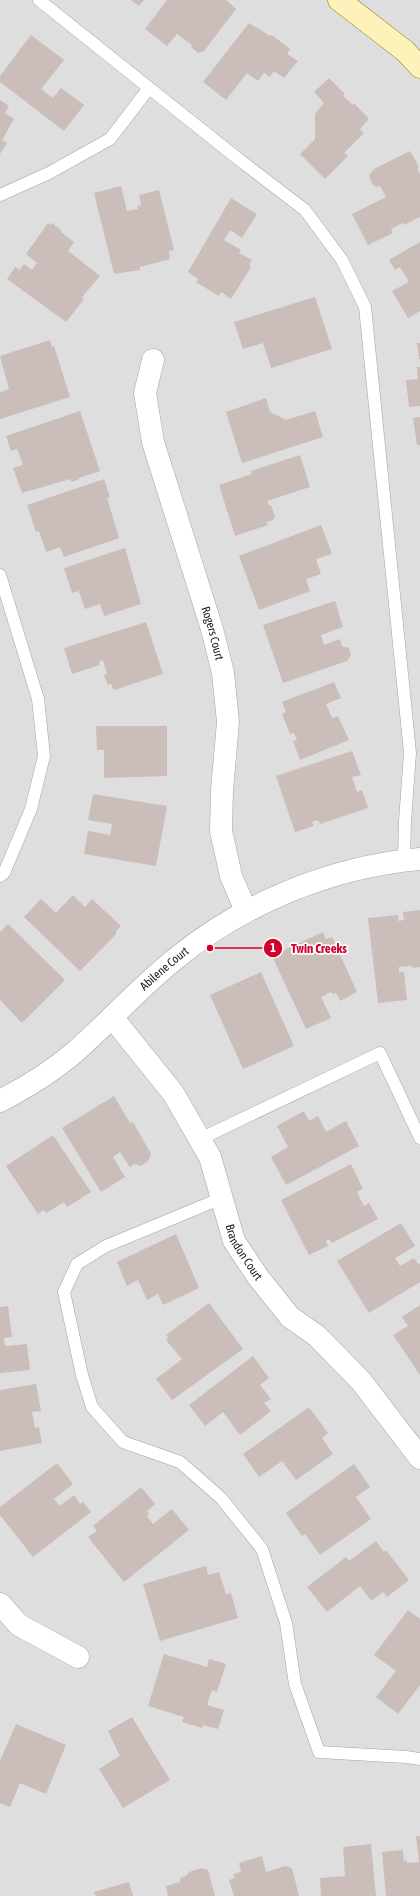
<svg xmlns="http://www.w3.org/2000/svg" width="420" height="1896" font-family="'Asap Condensed',sans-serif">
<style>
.residential{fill:#dfdede}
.building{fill:#cabdba}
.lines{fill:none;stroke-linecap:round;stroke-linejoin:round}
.lane-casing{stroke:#a5a5a5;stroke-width:13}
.street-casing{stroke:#a5a5a5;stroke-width:23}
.secondary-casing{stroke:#807300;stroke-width:23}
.lane{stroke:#fff;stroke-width:12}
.street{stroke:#fff;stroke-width:22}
.secondary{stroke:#fdf2ba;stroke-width:22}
.labels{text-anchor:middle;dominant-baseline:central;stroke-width:3.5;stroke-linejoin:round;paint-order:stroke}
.street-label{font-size:12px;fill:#212121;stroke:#fff}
.leader{fill:none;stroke:#d2002d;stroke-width:1.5}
.callout-dot{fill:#d2002d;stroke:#fff;stroke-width:1.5}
.mark-label{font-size:12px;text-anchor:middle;font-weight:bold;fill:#fff}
.callout-label{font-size:13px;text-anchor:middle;font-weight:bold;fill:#d2002d;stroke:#fff;stroke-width:3.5;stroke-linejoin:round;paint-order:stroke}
</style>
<rect width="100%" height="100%" fill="#f2ece7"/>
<rect class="residential" x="0" y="0" width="420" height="1896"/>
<g class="building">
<polygon points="131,0 144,0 139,6"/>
<polygon points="167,0 226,0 236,9 204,51 198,53 191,47 192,45 177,34 167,46 145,29"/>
<polygon points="249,23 270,36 272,35 290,49 287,54 298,61 284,78 274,71 270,77 264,73 258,81 247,73 226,100 203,82"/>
<polygon points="31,35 64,60 41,89 53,98 61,88 84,105 64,131 0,82 0,76"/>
<polygon points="329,78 345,94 343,96 353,105 354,103 369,119 360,129 364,133 344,153 348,156 325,179 300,154 315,139 315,114 324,103 314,92"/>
<polygon points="0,100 9,106 5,113 14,119 2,140 7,143 0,154"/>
<polygon points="410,151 419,167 417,168 420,174 420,217 404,225 403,223 391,229 393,233 368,245 352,214 386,197 380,186 376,187 372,184 369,175 374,169"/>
<polygon points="121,186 127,211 138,209 137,206 141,205 139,195 159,190 174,250 169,251 170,259 140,267 140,270 114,274 94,193"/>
<polygon points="231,198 257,214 242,238 230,230 224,240 241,250 239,253 252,260 249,266 251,267 231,299 221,292 219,296 196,282 198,279 188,272"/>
<polygon points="48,223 51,225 52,223 62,231 61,232 74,242 68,251 100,276 82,297 84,299 66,322 7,279 15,267 20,270 24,264 32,270 37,263 26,254"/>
<polygon points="420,242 420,311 408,318 392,291 409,282 400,267 395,270 389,260"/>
<polygon points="315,297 332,349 271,368 263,343 243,349 234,322"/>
<polygon points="50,340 52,347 54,346 70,397 0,419 0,392 9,389 0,356"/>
<polygon points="417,343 420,343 420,359 419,359"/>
<polygon points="417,367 420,367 420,406 409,407 406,380 418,379"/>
<polygon points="266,398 270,412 286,420 315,411 323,437 242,463 226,412"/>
<polygon points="80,411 100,471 79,478 79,479 72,482 70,479 22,493 13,468 23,465 17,449 11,451 6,436"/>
<polygon points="420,417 420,445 417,445 413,418"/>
<polygon points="300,455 310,487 267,501 269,505 271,505 275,516 273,520 267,522 268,525 235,536 219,485 252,474 251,471"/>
<polygon points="104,479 110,497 107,498 119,538 64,557 60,547 46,552 39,531 36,532 27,505"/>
<polygon points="321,525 332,554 316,559 321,574 306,579 310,591 259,610 239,556"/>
<polygon points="125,548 141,604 104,616 100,604 85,609 79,591 72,593 64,568"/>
<polygon points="335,601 343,627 321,635 324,645 340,639 342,646 349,648 351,655 347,661 283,683 263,625"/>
<polygon points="146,622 163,674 114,690 111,684 108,685 104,675 107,674 103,660 99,662 100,665 72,674 64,648"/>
<polygon points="334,682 341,698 326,704 332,718 338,716 349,740 300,760 293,741 297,740 294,733 290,734 282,714 286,712 282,702"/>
<polygon points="96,726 167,726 167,776 104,778 104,750 97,750"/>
<polygon points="352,751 361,775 352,777 357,792 362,790 368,808 320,824 318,820 312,822 314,826 295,832 276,776"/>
<polygon points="93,794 167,806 156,866 84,854 88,831 110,835 112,824 88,820"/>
<polygon points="73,895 85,907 92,899 121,926 115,932 117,933 80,971 24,917 41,899 56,913"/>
<polygon points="420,910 420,967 413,968 412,966 399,967 399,972 404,972 407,1000 378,1003 368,918 398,915 398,921 404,920 403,912"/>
<polygon points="8,924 65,980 22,1023 0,1000 0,932"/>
<polygon points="323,932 326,939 332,937 357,992 340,1001 336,993 332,994 331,992 321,997 331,1018 306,1029 272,956"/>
<polygon points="261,972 294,1046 243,1069 210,995"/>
<polygon points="114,1096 130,1123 133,1122 151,1154 148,1161 141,1166 134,1164 130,1167 120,1152 113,1157 125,1177 101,1192 62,1128"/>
<polygon points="304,1111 309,1121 318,1116 326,1132 346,1121 359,1146 286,1185 271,1157 288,1147 277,1126"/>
<polygon points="53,1135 91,1192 67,1207 64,1202 46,1213 44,1210 38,1214 6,1166"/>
<polygon points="351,1164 363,1189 357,1192 364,1206 369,1203 378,1219 332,1243 329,1239 326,1241 328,1246 309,1255 281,1200"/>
<polygon points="401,1223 415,1246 395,1258 400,1266 414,1258 418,1264 420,1263 420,1282 369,1313 337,1261"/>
<polygon points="176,1234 199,1288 163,1305 158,1294 147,1300 138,1280 127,1286 117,1262"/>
<polygon points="209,1303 243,1349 172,1400 156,1379 182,1359 166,1340 168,1338 166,1335"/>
<polygon points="420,1305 420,1375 393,1335 408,1326 402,1317"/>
<polygon points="8,1306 12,1337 4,1338 5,1346 27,1344 30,1370 0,1373 0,1307"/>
<polygon points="253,1356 269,1378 260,1385 271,1399 264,1403 271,1411 240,1435 223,1412 205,1426 189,1405"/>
<polygon points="36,1384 41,1411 32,1412 35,1428 39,1427 42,1443 0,1451 0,1390"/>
<polygon points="309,1407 328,1433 322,1438 333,1454 296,1480 282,1461 259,1477 243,1454"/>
<polygon points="57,1463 73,1484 54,1499 60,1506 74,1495 80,1504 83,1502 91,1512 33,1557 0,1515 0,1507"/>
<polygon points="354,1464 370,1487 356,1497 371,1519 320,1555 305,1534 302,1536 286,1513"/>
<polygon points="141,1487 155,1504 147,1511 149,1514 147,1516 153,1524 172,1509 189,1530 124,1582 88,1537 97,1531 93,1526"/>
<polygon points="376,1541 384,1552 386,1550 409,1580 387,1597 383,1592 371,1601 360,1586 327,1612 307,1587 346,1557 349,1561"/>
<polygon points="206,1566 208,1575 219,1572 226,1594 231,1593 238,1618 160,1641 143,1584"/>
<polygon points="408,1610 420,1619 420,1685 398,1714 376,1697 396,1671 374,1655"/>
<polygon points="164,1654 207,1667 209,1659 226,1664 217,1692 212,1690 207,1705 224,1710 218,1729 203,1725 202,1728 182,1722 184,1717 148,1706"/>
<polygon points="132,1717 170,1780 123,1808 99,1769 120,1756 108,1731"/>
<polygon points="16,1724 66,1745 46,1794 20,1783 10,1807 0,1803 0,1761"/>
<polygon points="416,1836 420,1836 420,1896 386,1896 382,1852 403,1850 404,1861 407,1860 407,1863 419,1862"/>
<polygon points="371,1844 376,1896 321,1896 320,1878 345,1876 343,1847"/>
<polygon points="262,1856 266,1872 285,1866 292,1868 299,1896 234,1896 229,1880 235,1878 233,1874 241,1872 239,1863"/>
<polygon points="201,1868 208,1870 215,1896 168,1896 166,1886 180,1882 180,1878 186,1876 189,1872"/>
<polygon points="129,1882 133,1896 96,1896 94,1892"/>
</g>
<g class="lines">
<defs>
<g id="lane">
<polyline points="39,0 237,158 305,210 342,260 365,307 410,753 405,821 404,861"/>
<polyline points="0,195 49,173 110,139 149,88"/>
<polyline points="0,575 38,699 44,756 31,809 4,873 0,876"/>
<polyline points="200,1139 380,1053 420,1138"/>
<polyline points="222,1198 106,1246 77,1264 64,1292 82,1375 92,1407 123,1442 180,1462 221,1498 262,1549 286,1623 295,1684 319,1752 406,1757 420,1759"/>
</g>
<g id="street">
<path id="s1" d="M153,360L145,393L153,442L212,629L223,673L228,722L222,790L221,831L231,876L246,911"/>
<path id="s2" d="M112,1017L173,1093L210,1157L234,1241L258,1277L290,1317L317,1336L361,1381L420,1458"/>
<path id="s3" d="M0,1101C27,1087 53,1071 76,1051C109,1022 139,988 174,960C243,903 331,867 420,859"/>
<polyline points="0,1604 19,1625 78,1657"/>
</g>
<polyline id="secondary" points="339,0 405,51 420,67"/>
</defs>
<use href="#lane" class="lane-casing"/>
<use href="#street" class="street-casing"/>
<use href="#secondary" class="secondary-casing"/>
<use href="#lane" class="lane"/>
<use href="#street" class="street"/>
<use href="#secondary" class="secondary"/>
</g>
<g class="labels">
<g class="street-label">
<text stroke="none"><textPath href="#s1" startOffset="284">Rogers Court</textPath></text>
<text stroke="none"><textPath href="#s3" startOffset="212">Abilene Court</textPath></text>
<text stroke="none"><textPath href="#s2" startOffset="273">Brandon Court</textPath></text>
</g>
</g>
<path class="leader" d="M210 948L273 948"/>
<g class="callout-dot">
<circle cx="210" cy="948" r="4"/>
<circle cx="273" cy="948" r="10"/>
</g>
<g class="mark-label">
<text x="273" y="952">1</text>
</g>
<g class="callout-label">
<text x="319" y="953">Twin Creeks</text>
</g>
</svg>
